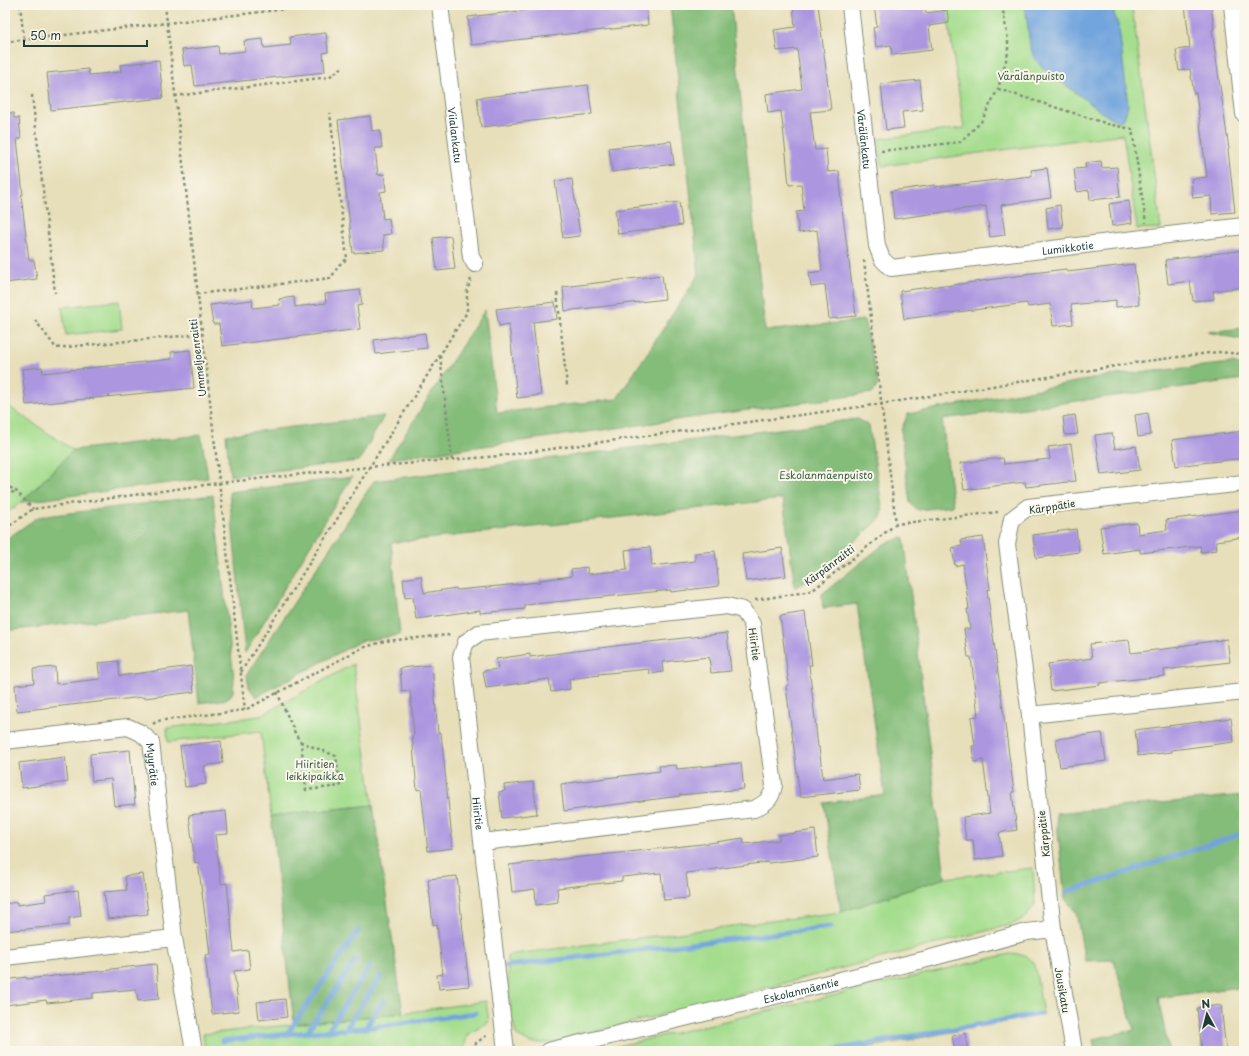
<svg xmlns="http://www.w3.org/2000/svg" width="1249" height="1056" font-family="'Playpen Sans',sans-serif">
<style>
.green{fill:#a5dd8e;stroke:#628d61}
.forest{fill:#84bc79;stroke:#527c56}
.water{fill:#72a4dd;stroke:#487088}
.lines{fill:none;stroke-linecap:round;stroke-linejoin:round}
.stream{stroke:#72a4dd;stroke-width:5}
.building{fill:#ac96e0}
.minor-casing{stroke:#838e77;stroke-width:18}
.path{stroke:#838e77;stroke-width:2.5;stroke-dasharray:3 3;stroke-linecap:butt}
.minor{stroke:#fff;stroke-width:16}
.labels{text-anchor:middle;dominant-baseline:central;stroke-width:4;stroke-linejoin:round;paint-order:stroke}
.park-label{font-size:10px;fill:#3a5d46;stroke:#fbf7ec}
.street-label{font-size:10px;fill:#1f3d34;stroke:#fbf7ec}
</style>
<rect width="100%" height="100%" fill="#fbf7ec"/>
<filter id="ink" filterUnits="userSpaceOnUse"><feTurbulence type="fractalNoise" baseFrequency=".025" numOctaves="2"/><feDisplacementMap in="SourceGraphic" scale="8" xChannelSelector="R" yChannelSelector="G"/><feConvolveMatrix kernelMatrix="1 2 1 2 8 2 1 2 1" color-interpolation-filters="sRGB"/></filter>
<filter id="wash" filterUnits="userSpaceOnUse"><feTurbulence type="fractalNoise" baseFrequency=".012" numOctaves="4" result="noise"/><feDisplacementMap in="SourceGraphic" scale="16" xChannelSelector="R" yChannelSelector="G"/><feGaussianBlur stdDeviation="0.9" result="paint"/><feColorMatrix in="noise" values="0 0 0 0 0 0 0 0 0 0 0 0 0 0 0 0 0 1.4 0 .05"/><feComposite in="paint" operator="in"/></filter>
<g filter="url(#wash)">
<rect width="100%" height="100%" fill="#e7dfba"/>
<g class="green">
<polygon points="946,5 1132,5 1161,228 1137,229 1123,134 882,166 879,139 964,128"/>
<polygon points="119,301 122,329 66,335 62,307"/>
<polygon points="5,404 73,450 22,502 5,514"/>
<polygon points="353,664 373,805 271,816 261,731 168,742 167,728 260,716"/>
<polygon points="1033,868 1035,905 1026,917 1013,924 552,1043 530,1043 517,1036 511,1017 507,955 841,912 945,878"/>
<polygon points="1014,953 1028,957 1035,965 1043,1015 850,1051 597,1051"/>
<polygon points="486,1001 489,1022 467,1035 464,1051 205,1051 203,1034 403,1013"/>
</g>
<g class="forest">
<polygon points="670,5 731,5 765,331 864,320 878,384 873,393 389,459 485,310 497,413 617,399 699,274"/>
<polygon points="1244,328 1244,340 1207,332"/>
<polygon points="1232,363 1244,366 1244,379 942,419 953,506 918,510 910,503 901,430 908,414 1107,376"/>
<polygon points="384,416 359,461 230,476 226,435"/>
<polygon points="858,419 869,426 883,512 880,519 814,577 795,588 783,499 391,543 400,635 361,641 256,697 248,686 247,674 374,481"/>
<polygon points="201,435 208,478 22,502 73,450"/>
<polygon points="352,477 245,653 229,492"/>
<polygon points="213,495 234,679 233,692 228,699 199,703 188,610 5,631 5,540 38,517"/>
<polygon points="904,537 945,878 841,912 824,803 885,795 857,604 823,608 822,594 884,544"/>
<polygon points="1244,795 1244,989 1231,988 1158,998 1169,1051 1095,1051 1093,1039 1134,1030 1114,960 1085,961 1076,912 1065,899 1056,813"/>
<polygon points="373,805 403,1013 294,1024 271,816"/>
</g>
<polygon class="water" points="1025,5 1111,5 1119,28 1128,105 1125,116 1123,120 1119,121 1107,116 1043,68 1034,58 1030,45"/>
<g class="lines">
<g class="stream">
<polyline points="1067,892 1244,833"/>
<polyline points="506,966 831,927"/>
<polyline points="365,1028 384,1000"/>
<polyline points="345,1030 381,976"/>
<polyline points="328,1031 370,966"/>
<polyline points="307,1032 356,960"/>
<polyline points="287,1034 358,931"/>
<polyline points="222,1041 287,1034 373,1027 475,1013"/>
<polyline points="827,1051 1040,1014"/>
</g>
</g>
<g id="blocks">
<g class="building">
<polygon points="573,5 646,5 648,25 471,45 468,17"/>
<polygon points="793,5 818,5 831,110 810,112 815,150 826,149 828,172 839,171 841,192 840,193 856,316 829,319 825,285 811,287 809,273 822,271 817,230 799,233 796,212 804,211 801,184 789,185 786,154 781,111 768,113 766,94 802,89 797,49 777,51 774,30 795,27"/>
<polygon points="874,5 925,5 926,13 947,10 949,23 929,26 932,50 892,55 891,45 876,47 873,28 877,27"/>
<polygon points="1185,5 1211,5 1214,29 1212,30 1229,149 1228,150 1235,212 1212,214 1211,196 1193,198 1191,179 1207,177 1196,93 1194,94 1190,69 1179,71 1176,50 1190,48"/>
<polygon points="326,33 328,52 323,53 325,72 195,86 192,65 184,66 182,50 218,46 219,54 245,51 244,41 263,39 264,48 291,45 290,37"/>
<polygon points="159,60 163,98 51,110 47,73 88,69 89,75 121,72 120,65"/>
<polygon points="920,80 923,110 902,112 904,128 886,130 881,84"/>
<polygon points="588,85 592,114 481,127 477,98"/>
<polygon points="5,113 14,113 14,118 19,118 21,139 17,139 23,195 21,195 29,260 34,260 37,279 5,283"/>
<polygon points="370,116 372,131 380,130 382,148 375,148 378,175 384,174 386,191 380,192 383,219 389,218 391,234 383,235 384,250 353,253 338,120"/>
<polygon points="671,141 674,164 612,172 609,148"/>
<polygon points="1101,161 1102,168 1117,167 1120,197 1090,200 1089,190 1077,192 1074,169 1086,168 1085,163"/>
<polygon points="1047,168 1051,198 1001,205 1005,235 990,237 986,206 894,219 891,191 935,185 935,187 1032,176 1031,170"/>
<polygon points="572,179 580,236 563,238 555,181"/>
<polygon points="1129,201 1132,223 1112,226 1109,204"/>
<polygon points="679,202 682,225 618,234 615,210"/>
<polygon points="1060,205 1063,227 1048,229 1046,208"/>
<polygon points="451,236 455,269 437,271 433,238"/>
<polygon points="1244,250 1244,287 1213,291 1214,299 1193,301 1190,281 1168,284 1165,260"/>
<polygon points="1134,264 1139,305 1116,307 1116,300 1071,305 1073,324 1053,326 1050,304 1028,307 1027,303 904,319 900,291 945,285 946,286 1024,275 1024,274 1066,269 1067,272"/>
<polygon points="662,275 665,299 565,311 563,287"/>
<polygon points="360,290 362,305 357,306 360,329 222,346 219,324 213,324 210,305 252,300 253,308 280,305 279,299 294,297 295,307 326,303 325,294"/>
<polygon points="555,302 557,319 533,322 541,395 517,398 509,324 499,326 496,309"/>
<polygon points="425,333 427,348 376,354 374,340"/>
<polygon points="190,350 194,388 26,405 22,369 42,367 43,373 172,359 171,352"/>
<polygon points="1148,413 1151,435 1138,437 1135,415"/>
<polygon points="1075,415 1078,434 1065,435 1063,417"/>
<polygon points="1244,431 1244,458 1176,466 1172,440"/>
<polygon points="1112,433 1115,449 1136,446 1140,470 1101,475 1095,435"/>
<polygon points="1071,444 1076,481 1026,487 1025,482 964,490 960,463 1003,458 1004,464 1050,459 1048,447"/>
<polygon points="1244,510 1244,537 1216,541 1217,550 1201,552 1200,546 1140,553 1140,549 1104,554 1100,527 1137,523 1138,534 1167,530 1166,520"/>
<polygon points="1076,529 1079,552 1036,558 1033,535"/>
<polygon points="983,537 990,589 987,590 1014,792 1012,792 1017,830 999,833 1002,856 975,860 973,840 966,840 963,817 990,813 983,760 974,762 972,746 975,746 971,717 978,716 971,657 968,657 964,629 970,629 967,609 969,609 963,564 955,566 952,548 962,546 961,540"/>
<polygon points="650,547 652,566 695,561 695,553 715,551 719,586 671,592 671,590 525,605 525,609 480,613 480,610 416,619 413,597 405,598 403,579 421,576 424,593 456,588 457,590 540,582 540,580 572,576 571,569 587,567 588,574 627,570 625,550"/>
<polygon points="782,548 786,576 746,581 742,554"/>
<polygon points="805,612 812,665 809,665 818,747 819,747 823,779 858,774 860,790 800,797 786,686 789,685 780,616"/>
<polygon points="727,633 731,671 711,673 709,657 662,662 663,672 650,674 649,669 598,674 599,675 569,679 570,689 551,692 549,679 486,688 483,671 498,669 496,659 530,654 530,657 615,646"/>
<polygon points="1227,639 1230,662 1164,670 1165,676 1099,683 1100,685 1051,691 1048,664 1092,658 1090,644 1129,640 1131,653 1180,647 1180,646"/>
<polygon points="118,661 120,676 191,666 194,692 144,698 143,697 17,711 15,685 34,683 33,669 55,667 56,684 100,679 98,663"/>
<polygon points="432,665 438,733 441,733 453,848 428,851 421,789 417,790 412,736 414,735 410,690 402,691 400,668"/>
<polygon points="1231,718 1234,742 1172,750 1172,752 1138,756 1135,730"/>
<polygon points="1102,733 1106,761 1060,767 1056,739"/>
<polygon points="221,741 223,763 204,766 206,784 185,787 180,746"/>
<polygon points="130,750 135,804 114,806 111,779 92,781 90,754"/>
<polygon points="65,757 68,782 22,788 19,763"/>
<polygon points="741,763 744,789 679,795 680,796 564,811 561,784 660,771 659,766 676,765 677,769"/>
<polygon points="533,782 537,814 502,818 499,792 505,791 504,785"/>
<polygon points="226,811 228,834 215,835 221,884 227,883 234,952 248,950 250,969 234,971 239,1011 212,1014 205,955 210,954 198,862 195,863 189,815"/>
<polygon points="815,830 818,857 768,863 768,862 686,873 689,898 664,900 661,873 622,877 622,881 557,888 558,902 536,905 535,889 512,892 509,865 702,844 743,838 744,844 779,840 779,835"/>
<polygon points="143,874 148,914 108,919 104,892 127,890 125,876"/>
<polygon points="457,876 469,986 439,989 437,975 443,974 437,924 433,925 428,879"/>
<polygon points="78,890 81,916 69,918 69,925 5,931 5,904 17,902 17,905 46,901 45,894"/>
<polygon points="156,964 159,999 138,1001 136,989 93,993 93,998 47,1003 46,1000 5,1005 5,980 26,977 27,979 111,970 111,969"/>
<polygon points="285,999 287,1017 259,1020 257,1002"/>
<polygon points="1221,1005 1226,1051 1202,1051 1197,1008"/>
<polygon points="965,1033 968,1051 955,1051 952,1036"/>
</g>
</g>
</g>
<g filter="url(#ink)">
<use href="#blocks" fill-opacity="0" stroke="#838e77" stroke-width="1"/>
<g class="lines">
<defs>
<g id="minor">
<path id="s1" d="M440,5L471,257L475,264"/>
<path id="s2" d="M850,5L877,246L882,259L891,268L1244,226"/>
<polyline points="1232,5 1244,114"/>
<polyline points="1030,715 1244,692"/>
<path id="s3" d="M5,741L128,727L141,733L151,742L174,938L194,1051"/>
<path id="s4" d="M483,842L754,809C766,803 772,799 774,785L752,624L743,610L727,606L479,633L466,642L461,657L506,1051"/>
<polyline points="5,957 174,938"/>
<path id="s5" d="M548,1051L927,959L1027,932L1053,929"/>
<polyline points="1074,1051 1053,929 1030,715 1007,544 1012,519 1028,507 1244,483"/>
</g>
</defs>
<use href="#minor" class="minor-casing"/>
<g class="path">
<polyline points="20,5 24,39"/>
<polyline points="165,5 245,710"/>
<polyline points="5,42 320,5"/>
<polyline points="998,89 1108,124 1132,129 1146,223"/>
<polyline points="32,95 55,293"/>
<polyline points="175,96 329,77 343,67"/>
<polyline points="881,151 960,142 981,122 998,89 1008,53 1008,40 1002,5"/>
<polyline points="864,260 896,524 998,512"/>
<polyline points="557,293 567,386"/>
<polyline points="197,294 331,278 339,265 347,259 330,113"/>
<polyline points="35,320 56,348 202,334"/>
<polyline points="440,356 452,460"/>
<polyline points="5,484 17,492 33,509"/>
<polyline points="5,493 16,492"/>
<polyline points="5,529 33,509 219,483 369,467 499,456 881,404 1147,361 1217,352 1244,354"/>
<polyline points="755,600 806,592 813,590 896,524"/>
<polyline points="241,672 467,312 467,291 471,279"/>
<polyline points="277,692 296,735 301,742 306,790 340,786 336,756 301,742"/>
<polyline points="153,724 157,721 245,710 362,648 385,641 448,635 452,636"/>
<polyline points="475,1051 476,1043 487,1035 489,1034"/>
</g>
<use href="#minor" class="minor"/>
</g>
</g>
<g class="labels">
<g class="park-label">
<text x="1031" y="75">Värälänpuisto</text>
<text x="826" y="474">Eskolanmäenpuisto</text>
<text x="315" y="763">Hiiritien<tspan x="315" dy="12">leikkipaikka</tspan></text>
</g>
<g class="street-label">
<text stroke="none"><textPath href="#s1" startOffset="131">Viialankatu</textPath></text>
<text stroke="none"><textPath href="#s2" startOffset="135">Värälänkatu</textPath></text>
<text stroke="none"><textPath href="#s2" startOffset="447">Lumikkotie</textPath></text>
<text transform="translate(197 358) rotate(-97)">Ummeljoenraitti</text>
<text transform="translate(1052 506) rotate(-9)">Kärppätie</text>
<text transform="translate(829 565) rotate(-37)">Kärpänraitti</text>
<text transform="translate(755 644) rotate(82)">Hiiritie</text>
<text stroke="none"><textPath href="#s3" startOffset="174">Myyrätie</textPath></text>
<text stroke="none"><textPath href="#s4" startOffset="940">Hiiritie</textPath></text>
<text transform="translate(1043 834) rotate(-96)">Kärppätie</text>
<text stroke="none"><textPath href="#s5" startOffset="260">Eskolanmäentie</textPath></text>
<text transform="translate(1063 990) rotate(80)">Jousikatu</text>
</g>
</g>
<rect width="1249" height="1056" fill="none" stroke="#fbf7ec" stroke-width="20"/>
<g transform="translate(1207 1014) rotate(353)" stroke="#fbf7ec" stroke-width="3" paint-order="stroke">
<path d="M0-3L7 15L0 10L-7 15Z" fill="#1f3d34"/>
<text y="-6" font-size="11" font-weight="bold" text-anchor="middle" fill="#1f3d34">N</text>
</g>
<path d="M24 40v6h123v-6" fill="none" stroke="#1f3d34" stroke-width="2"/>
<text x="30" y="40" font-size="12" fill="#1f3d34" stroke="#fbf7ec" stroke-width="3" paint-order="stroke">50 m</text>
</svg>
